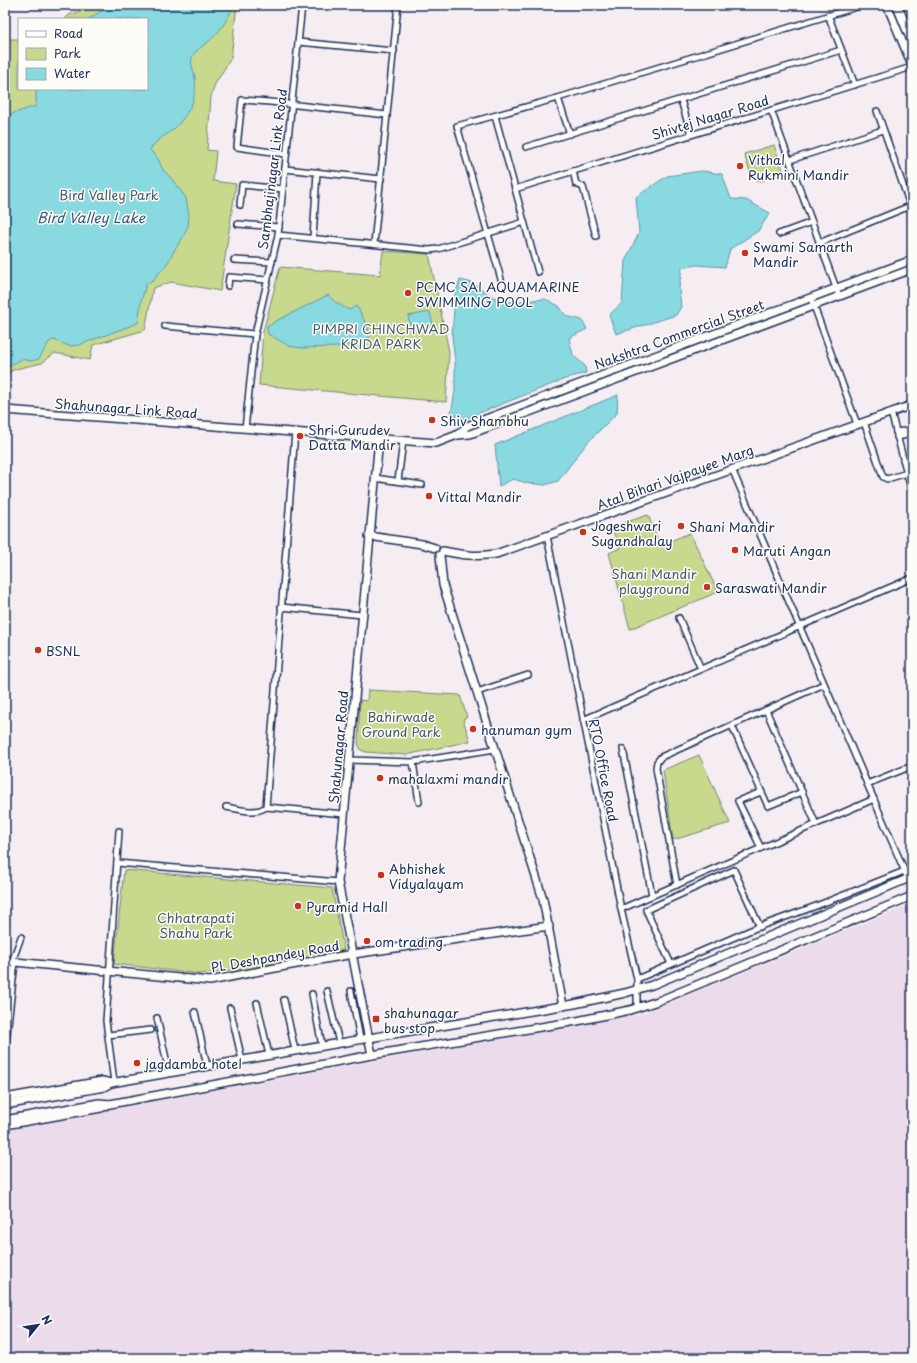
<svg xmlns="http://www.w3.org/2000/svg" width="917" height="1363" font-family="'Playpen Sans',sans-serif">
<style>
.built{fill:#ecdbea}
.green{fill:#c8d98d;stroke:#728476}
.water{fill:#89dae0;stroke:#5d96ac}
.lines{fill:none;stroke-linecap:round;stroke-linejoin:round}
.street-casing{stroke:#1b2f5e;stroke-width:8}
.secondary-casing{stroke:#1b2f5e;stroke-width:10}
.primary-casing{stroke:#1b2f5e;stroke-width:11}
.street{stroke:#fdfcf7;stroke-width:5}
.secondary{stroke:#fdfcf7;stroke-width:7}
.primary{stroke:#fdfcf7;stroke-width:8}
.poi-dot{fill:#c8321e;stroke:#fdfcf7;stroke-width:1.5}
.labels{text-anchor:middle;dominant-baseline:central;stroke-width:3;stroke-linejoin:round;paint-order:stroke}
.street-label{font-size:13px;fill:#1b2f5e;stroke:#fdfcf7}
.poi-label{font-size:13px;fill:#1b2f5e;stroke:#fdfcf7;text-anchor:start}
.park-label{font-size:13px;fill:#465a6a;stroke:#fdfcf7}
.water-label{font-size:14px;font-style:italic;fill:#365a7e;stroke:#fdfcf7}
</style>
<rect width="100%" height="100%" fill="#f5edf1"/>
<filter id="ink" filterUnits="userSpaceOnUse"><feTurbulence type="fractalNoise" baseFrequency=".025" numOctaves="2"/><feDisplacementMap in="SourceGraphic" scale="8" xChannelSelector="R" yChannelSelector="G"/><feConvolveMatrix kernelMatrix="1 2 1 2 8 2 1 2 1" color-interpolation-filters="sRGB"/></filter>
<g filter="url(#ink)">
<polygon class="built" points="912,904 912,1358 5,1358 5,1129 274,1079 641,1014"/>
<g class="green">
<polygon points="98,5 237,5 231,58 215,84 211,97 207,150 216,151 213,181 236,184 220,291 171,282 153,288 145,330 93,345 90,360 55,353 42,363 16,369 5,374 5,39 19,39 19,89 147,89 147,19 65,19 69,15"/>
<polygon points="774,145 784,173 758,182 757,177 752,178 744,154"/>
<polygon points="383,251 429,254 449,352 446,402 259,385 263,332 280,267 380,275"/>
<polygon points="648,515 660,545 690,533 718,592 630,629 609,553 620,548 611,527"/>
<polygon points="368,690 460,695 467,717 463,719 470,741 406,755 366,752 361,750 358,744 360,700 367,701"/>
<polygon points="699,755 730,823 673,840 663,770"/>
<polygon points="124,870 332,888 344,950 266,970 237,970 199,974 114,964"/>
</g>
<g class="water">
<path d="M112,5H233C229,19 218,34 207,43C203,46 196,50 193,55C189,63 194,70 195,78C196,86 195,96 192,103C188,112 182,121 175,128C166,136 155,140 150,150L157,157L163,170L171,178L186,198L189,216L188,226L183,237L174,251L167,264L153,280L146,284L141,302L138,323L79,345L69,346L54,340L49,342L39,359L31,361L22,359L5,368V116L36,106V89H147V19H88Z"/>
<polygon points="702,171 722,174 731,199 746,200 770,213 758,231 730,249 725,267 697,265 682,268 679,287 681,307 676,315 616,334 609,315 622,303 625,261 639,233 636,197 667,176"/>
<polygon points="460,280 473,283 493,297 509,302 545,299 559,306 566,316 582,320 587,329 569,338 573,355 585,366 586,373 570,377 464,419 451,414 455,391 455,361 452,336 455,295"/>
<path d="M328,295C334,302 341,306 350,310L356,306L358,308L369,330L365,331L370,338L356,344L340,347L302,348L289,346L268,334L267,327L276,321Z"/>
<polygon points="430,312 433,325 411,330 408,316"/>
<polygon points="618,395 617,413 587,443 558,481 545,485 527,483 513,479 499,486 495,445"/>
</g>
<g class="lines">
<defs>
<g id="street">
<polyline points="828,15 855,85"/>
<polyline points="298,42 394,51"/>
<polyline points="558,98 570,134"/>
<polyline points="681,100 691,134"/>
<polyline points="771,110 839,296"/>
<polyline points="877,111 912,211"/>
<polyline points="495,116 538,272"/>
<polyline points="526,147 841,50"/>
<polyline points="286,154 237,147 242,100 270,102 387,115"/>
<polyline points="790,160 883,130"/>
<polyline points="285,169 381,179"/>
<polyline points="573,171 576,184 583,187 596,236"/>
<polyline points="515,189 912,67"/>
<polyline points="240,205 242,185 283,189"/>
<polyline points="238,224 279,227"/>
<polyline points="779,234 812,222"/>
<polyline points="278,235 429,250 438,249 524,222"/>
<polyline points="313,238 317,172"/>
<polyline points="819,243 910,206"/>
<polyline points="374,244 398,5"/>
<polyline points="234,260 272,262"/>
<polyline points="501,279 457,126 558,98 863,5"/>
<polyline points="228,286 229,277 268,280"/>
<polyline points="811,298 857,424"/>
<polyline points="165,326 255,334"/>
<polyline points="891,412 912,493"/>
<polyline points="864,422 883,477 887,479 907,473"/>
<polyline points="245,429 255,334 278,235 302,5"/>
<polyline points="896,432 912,430"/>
<polyline points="897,437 912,434"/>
<polyline points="903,460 912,458"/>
<polyline points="732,469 908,879"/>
<polyline points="375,478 422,485"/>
<polyline points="398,481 403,441"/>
<polyline points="547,536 621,909 637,979 637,1008"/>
<polyline points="281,607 362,615"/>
<polyline points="679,618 701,669"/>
<polyline points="477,692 528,675"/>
<polyline points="766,710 816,824"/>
<polyline points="583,720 912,578"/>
<polyline points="732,726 768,806 802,792"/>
<polyline points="623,749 652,895"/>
<polyline points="349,760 413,762 495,749"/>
<polyline points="413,762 419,802"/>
<polyline points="867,784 912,766"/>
<path d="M226,807C238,809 255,815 266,807L344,814"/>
<polyline points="266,807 295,432"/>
<polyline points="761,848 738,801 761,792"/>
<polyline points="117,863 338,882"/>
<polyline points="677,885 656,768 657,762 661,757 824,684"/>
<polyline points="621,909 874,799"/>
<polyline points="12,962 21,937"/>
<polyline points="671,964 646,910 734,870 760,927"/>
<polyline points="637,979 758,927 816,906 912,868"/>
<polyline points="327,991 339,1043"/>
<polyline points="351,991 360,1039"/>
<polyline points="312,994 322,1046"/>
<polyline points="284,1000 295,1050"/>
<polyline points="257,1003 269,1055"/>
<polyline points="230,1008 242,1060"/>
<polyline points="195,1012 207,1066"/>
<polyline points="157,1018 169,1072"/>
<polyline points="108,1035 151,1030"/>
<polyline points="5,1051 15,962"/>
<polyline points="114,1082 106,1021 119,831"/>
</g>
<g id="secondary">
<polyline points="887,5 912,65"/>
<polyline points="5,410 436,443 457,435 470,434 912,269"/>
<polyline points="457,435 467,426 912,260"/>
<polyline points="369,536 422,544 435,548"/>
<path d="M443,551C463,555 476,557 496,554L912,405"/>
<polyline points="440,555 443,585 543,899 563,1006"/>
<polyline points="5,961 210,981 280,967 353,954 549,926"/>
<polyline points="372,1055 338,882 379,439"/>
<polyline points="5,1098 102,1081 111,1083"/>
<polyline points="5,1105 104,1087 111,1083 369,1038 574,1004 625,993 652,985 912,877"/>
<polyline points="5,1120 99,1103 110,1104 372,1055 577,1021 630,1010 658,1001 912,896"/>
<polyline points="5,1125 101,1108 109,1104"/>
</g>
<polyline id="primary" points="897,5 912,42"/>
</defs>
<use href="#street" class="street-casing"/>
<use href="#secondary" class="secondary-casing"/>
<use href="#primary" class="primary-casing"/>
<use href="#street" class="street"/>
<use href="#secondary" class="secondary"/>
<use href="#primary" class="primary"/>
</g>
</g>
<g class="poi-dot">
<circle cx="740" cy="166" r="4"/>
<circle cx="745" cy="253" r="4"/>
<circle cx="408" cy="293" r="4"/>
<circle cx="432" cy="420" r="4"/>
<circle cx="300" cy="436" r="4"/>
<circle cx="429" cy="496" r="4"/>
<circle cx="681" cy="526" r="4"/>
<circle cx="583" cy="532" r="4"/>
<circle cx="735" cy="550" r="4"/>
<circle cx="707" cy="587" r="4"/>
<circle cx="38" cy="650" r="4"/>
<circle cx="473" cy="729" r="4"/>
<circle cx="380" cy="778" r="4"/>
<circle cx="381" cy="875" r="4"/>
<circle cx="298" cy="906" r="4"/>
<circle cx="367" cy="941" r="4"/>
<rect x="372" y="1015" width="8" height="8" rx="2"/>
<circle cx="137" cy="1063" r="4"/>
</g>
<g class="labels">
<g class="street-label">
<text transform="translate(710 117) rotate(-17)">Shivtej Nagar Road</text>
<text transform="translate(272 169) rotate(-83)">Sambhajinagar Link Road</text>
<text transform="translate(679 334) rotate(-20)">Nakshtra Commercial Street</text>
<text transform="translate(126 408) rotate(4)">Shahunagar Link Road</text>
<text transform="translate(675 477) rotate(-20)">Atal Bihari Vajpayee Marg</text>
<text transform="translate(338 747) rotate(-85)">Shahunagar Road</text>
<text transform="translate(604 770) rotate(79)">RTO Office Road</text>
<text transform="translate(275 956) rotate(-10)">PL Deshpandey Road</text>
</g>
<g class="poi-label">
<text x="748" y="159">Vithal<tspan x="748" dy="15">Rukmini Mandir</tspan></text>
<text x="753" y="246">Swami Samarth<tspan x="753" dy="15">Mandir</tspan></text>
<text x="416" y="286">PCMC SAI AQUAMARINE<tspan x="416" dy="15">SWIMMING POOL</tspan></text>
<text x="440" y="420">Shiv Shambhu</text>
<text x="308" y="429">Shri Gurudev<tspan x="308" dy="15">Datta Mandir</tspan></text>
<text x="437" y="496">Vittal Mandir</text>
<text x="591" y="525">Jogeshwari<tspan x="591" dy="15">Sugandhalay</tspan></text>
<text x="689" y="526">Shani Mandir</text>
<text x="743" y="550">Maruti Angan</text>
<text x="715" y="587">Saraswati Mandir</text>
<text x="46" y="650">BSNL</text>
<text x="481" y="729">hanuman gym</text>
<text x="388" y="778">mahalaxmi mandir</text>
<text x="389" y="868">Abhishek<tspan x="389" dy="15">Vidyalayam</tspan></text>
<text x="306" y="906">Pyramid Hall</text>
<text x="375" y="941">om trading</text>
<text x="384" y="1012">shahunagar<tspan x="384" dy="15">bus stop</tspan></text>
<text x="145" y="1063">jagdamba hotel</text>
</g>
<g class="park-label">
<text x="109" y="194">Bird Valley Park</text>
<text x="381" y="328">PIMPRI CHINCHWAD<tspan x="381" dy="15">KRIDA PARK</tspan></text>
<text x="654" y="573">Shani Mandir<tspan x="654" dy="15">playground</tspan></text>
<text x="401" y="716">Bahirwade<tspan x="401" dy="15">Ground Park</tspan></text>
<text x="196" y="917">Chhatrapati<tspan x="196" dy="15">Shahu Park</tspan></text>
</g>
<g class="water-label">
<text x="91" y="217">Bird Valley Lake</text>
</g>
</g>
<rect width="917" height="1363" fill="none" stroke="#fdfcf7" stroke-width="20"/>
<rect x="10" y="10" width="897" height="1343" fill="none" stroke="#1b2f5e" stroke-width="1.5" filter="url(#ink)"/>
<rect x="18" y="18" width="130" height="72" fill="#fdfcf7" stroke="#a3aaba"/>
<rect x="26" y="31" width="20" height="6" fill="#fdfcf7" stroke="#a3aaba"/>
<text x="54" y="38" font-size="12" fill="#1b2f5e">Road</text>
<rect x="26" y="48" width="20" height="12" fill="#c8d98d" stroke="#a3aaba"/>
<text x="54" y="58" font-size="12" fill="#1b2f5e">Park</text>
<rect x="26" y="68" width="20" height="12" fill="#89dae0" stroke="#a3aaba"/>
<text x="54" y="78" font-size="12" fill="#1b2f5e">Water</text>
<g transform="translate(38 1325) rotate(60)" stroke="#fdfcf7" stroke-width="3" paint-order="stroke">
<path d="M0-3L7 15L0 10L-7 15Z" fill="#1b2f5e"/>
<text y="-6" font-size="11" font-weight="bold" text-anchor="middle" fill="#1b2f5e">N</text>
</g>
</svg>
